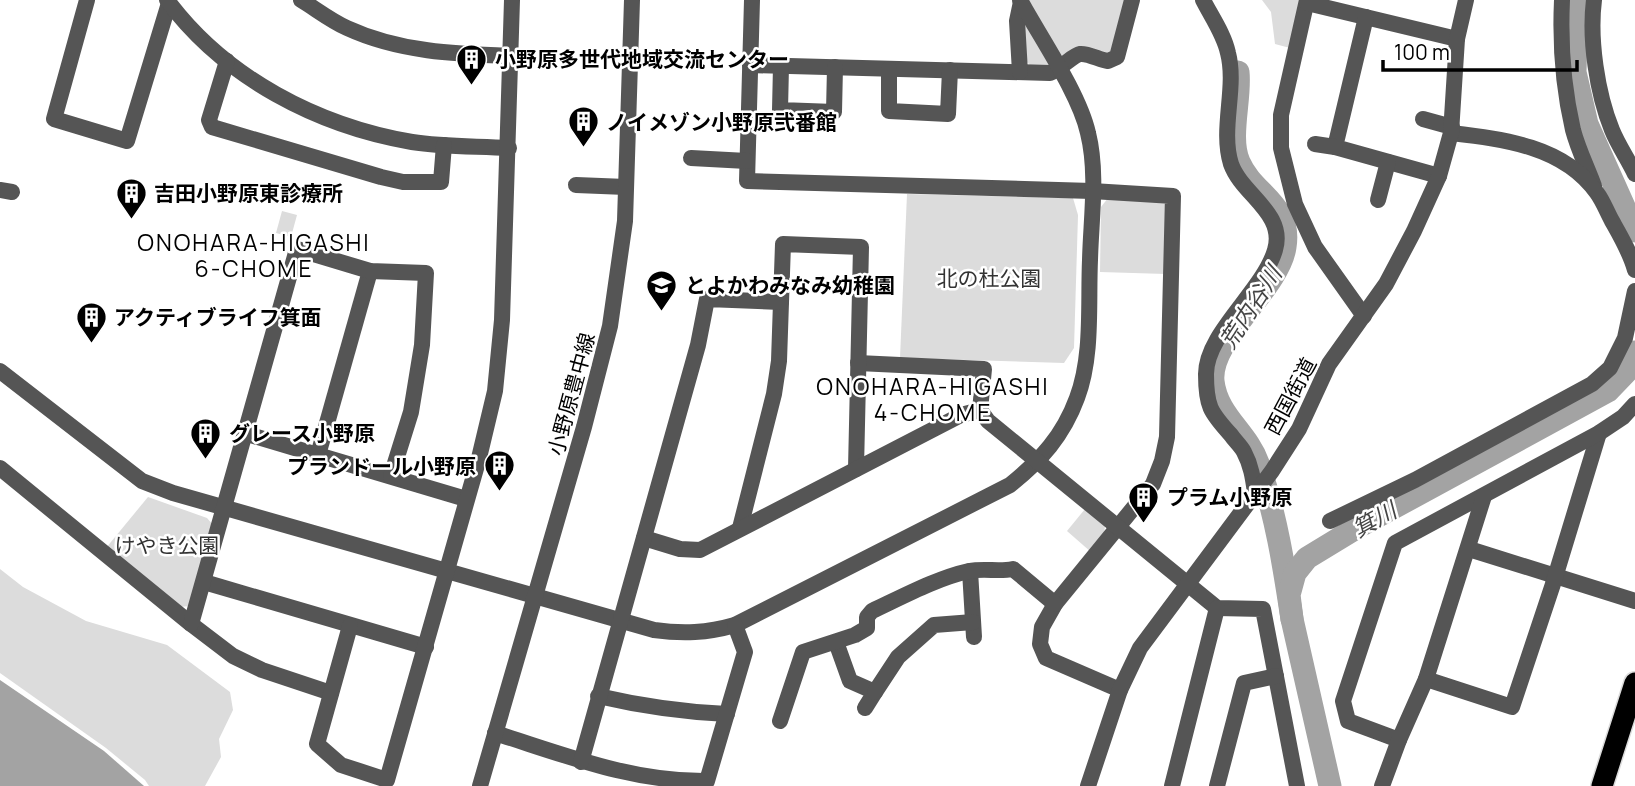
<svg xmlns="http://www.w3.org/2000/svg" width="1635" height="786" font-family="Manrope,'Noto Sans JP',sans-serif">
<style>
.green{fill:#dcdcdc}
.water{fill:#a3a3a3}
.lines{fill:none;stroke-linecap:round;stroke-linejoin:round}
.river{stroke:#a3a3a3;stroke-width:23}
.highway-casing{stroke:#dbdbdb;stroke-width:24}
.minor{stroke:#555;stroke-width:16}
.highway{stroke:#000;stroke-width:21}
.labels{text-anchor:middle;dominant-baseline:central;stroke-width:5;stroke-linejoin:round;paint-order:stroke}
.poi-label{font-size:21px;font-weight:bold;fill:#000;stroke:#fff;text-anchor:start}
.park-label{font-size:21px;fill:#333;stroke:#fff}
.street-label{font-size:21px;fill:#000;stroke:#fff}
.neighbourhood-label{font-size:23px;letter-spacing:2px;fill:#000;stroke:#fff}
.water-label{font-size:23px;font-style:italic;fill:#444;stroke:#fff}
</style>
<rect width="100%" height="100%" fill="#fff"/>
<g class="green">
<polygon points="1025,0 1128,0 1114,53 1068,57 1043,67 1031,66 1025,60"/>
<polygon points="1262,0 1301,0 1290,48 1275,44 1271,12"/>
<polygon points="907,194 1073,198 1078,215 1074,348 1064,363 900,358"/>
<polygon points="1108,198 1163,201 1168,207 1166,274 1100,272 1101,207"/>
<polygon points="282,211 297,215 291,237 276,233"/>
<polygon points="148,497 207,518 213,525 190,606 179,607 106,548"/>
<polygon points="1085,509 1105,525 1104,536 1091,552 1067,531"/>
<polygon points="0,569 23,587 86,621 167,645 230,692 233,710 219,739 221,757 205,786 149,786 145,780 106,748 0,673"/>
</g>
<polygon class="water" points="0,680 104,751 144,786 0,786"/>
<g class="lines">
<g class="river">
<polyline points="1577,0 1575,72 1587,124 1635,231"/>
<path d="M1238,72C1241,98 1228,138 1239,162C1253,195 1292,204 1285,247C1279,289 1209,339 1213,381C1217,416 1247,432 1258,463C1276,514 1284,566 1292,619"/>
<polyline points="1330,786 1292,619 1289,595 1295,573 1307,558 1358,527 1608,391 1630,368 1635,352"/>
</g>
<defs>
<polyline id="highway" points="1602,786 1635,683"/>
</defs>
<use href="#highway" class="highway-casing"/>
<g class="minor">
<polyline points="87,0 54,119 127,141 169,3"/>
<path d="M167,0C225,78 318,126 412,142C444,147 477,146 509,148"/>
<path d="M301,0C316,9 331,21 347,28C399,52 455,54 511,56"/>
<polyline points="752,0 747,181 1092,191 1173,196 1167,437 1162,461 1153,484 1055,604 1042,627 1040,644 1046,658 1120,690"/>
<path d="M1203,0C1211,16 1224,34 1228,53C1237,88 1220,129 1231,164C1242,195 1286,213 1275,250C1263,291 1206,333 1206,374C1206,406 1210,412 1231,435C1235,441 1241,446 1244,452C1251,465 1253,478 1255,493"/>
<polyline points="1307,0 1281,115 1281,148 1295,204 1315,247 1364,316"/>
<path d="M1562,0C1560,43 1563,87 1573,130C1578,149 1587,167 1594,186"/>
<path d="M1594,0C1589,39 1597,93 1612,130C1618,145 1628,159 1635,174"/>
<polyline points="1307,3 1457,39"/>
<polyline points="1366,17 1335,147 1439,176"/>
<polyline points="227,61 209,120 212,127 381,177 403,182 441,182 444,145"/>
<path d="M750,65L1050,73C1061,69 1073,55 1080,54C1088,53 1100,60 1108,61L1117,57L1132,0"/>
<polyline points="781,66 780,110 834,112 835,67"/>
<polyline points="889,69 889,111 948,114 950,70"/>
<polyline points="1020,72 1017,21 1021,2"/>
<polyline points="1423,119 1452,127"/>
<path d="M1451,133C1503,139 1564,146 1597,193C1603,201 1607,212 1612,221C1621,237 1630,252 1635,270"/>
<polyline points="1315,144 1335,147"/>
<polyline points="691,158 747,161"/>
<polyline points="576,185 626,187"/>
<polyline points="0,190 12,192"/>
<polyline points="1378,200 1388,162"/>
<polyline points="858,363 984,369 980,410"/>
<path d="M0,371L142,481L173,493L654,630C683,634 707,633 735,625L1010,485C1041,460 1063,436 1077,398C1093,356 1088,304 1090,260C1091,219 1098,173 1088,133C1079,93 1040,37 1020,0"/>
<polyline points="244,433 466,499"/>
<polyline points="318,455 370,271"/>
<polyline points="0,468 191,624 233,656 262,670 331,693"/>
<polyline points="1330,521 1415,480 1592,384 1610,368 1625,338 1635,291"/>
<polyline points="740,528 774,394 779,361 783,244 861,247 856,469"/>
<polyline points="644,538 680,549 700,550 961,415 980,410 988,421 1217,608 1263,609 1297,786"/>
<polyline points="1469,549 1635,601"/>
<polyline points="970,571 974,637"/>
<polyline points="204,582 426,647"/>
<polyline points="191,624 297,249 370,271 426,273 422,345 411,412 391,476"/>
<polyline points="350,626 317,744 341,765 387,780 479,458 495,391 502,320 512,0"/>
<polyline points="836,642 850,681 875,692 865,708"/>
<polyline points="1426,679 1512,707 1553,584 1599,433"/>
<polyline points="875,692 898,657 934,625 973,622"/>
<path d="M598,696C641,706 682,712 727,714"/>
<path d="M780,721L803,652L855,635L867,628V617L872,611C902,597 937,578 969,571C984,568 999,572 1013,569L1055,604"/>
<path d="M495,733C565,755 632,782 707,781L745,652L735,625"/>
<polyline points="1399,740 1348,721 1343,701 1395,543 1599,433 1623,417 1635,404"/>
<polyline points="581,762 698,345 707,299 781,302"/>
<polyline points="480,786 584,427 610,326 625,221 632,0"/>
<polyline points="1088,786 1120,690 1140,648 1272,471 1299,429 1329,364 1386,284 1414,231 1439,176 1451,133 1457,39 1466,0"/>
<polyline points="1172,786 1217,608"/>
<polyline points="1217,786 1244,683 1276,676"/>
<polyline points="1382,786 1399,740 1426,679 1484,496"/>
</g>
<use href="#highway" class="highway"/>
</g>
<defs>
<symbol id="building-pin" viewBox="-11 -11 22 30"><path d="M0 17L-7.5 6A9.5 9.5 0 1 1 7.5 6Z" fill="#000" stroke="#fff"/><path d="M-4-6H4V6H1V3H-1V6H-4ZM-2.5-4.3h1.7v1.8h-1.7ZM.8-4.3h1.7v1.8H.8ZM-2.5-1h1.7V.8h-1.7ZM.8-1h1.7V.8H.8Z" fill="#fff"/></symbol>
<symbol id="school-pin" viewBox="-11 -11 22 30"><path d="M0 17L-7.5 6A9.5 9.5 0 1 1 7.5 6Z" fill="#000" stroke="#fff"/><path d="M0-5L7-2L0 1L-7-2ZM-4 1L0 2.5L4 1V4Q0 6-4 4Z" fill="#fff"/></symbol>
</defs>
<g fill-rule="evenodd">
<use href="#building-pin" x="454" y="42" width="35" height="47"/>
<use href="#building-pin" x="566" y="104" width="35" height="47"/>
<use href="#building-pin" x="114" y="176" width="35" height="47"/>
<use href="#school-pin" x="644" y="268" width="35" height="47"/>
<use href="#building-pin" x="74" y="300" width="35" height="47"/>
<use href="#building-pin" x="188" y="416" width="35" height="47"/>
<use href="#building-pin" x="482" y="448" width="35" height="47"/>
<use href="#building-pin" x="1126" y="480" width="35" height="47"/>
</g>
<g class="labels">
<g class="poi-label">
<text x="495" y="59">小野原多世代地域交流センター</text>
<text x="606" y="122">ノイメゾン小野原弐番館</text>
<text x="154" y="193">吉田小野原東診療所</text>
<text x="685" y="285">とよかわみなみ幼稚園</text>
<text x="114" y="317">アクティブライフ箕面</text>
<text x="229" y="433">グレース小野原</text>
<text x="476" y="466" text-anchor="end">プランドール小野原</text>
<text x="1167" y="497">プラム小野原</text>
</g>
<g class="park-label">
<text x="989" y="278">北の杜公園</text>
<text x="167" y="545">けやき公園</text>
</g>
<g class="street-label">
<text transform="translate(571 394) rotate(-75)">小野原豊中線</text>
<text transform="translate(1290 396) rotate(-62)">西国街道</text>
</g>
<g class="neighbourhood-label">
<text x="254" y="242">ONOHARA-HIGASHI<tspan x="254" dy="26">6-CHOME</tspan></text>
<text x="933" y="386">ONOHARA-HIGASHI<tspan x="933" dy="26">4-CHOME</tspan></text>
</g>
<g class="water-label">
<text transform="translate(1250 307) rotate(-57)">荒内谷川</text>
<text transform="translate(1374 519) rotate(-29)">箕川</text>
</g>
</g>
<path d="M1383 60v10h194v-10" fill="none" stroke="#000000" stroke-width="3.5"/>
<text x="1394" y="60" font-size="21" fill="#000000" stroke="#ffffff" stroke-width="5" paint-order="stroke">100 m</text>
</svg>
